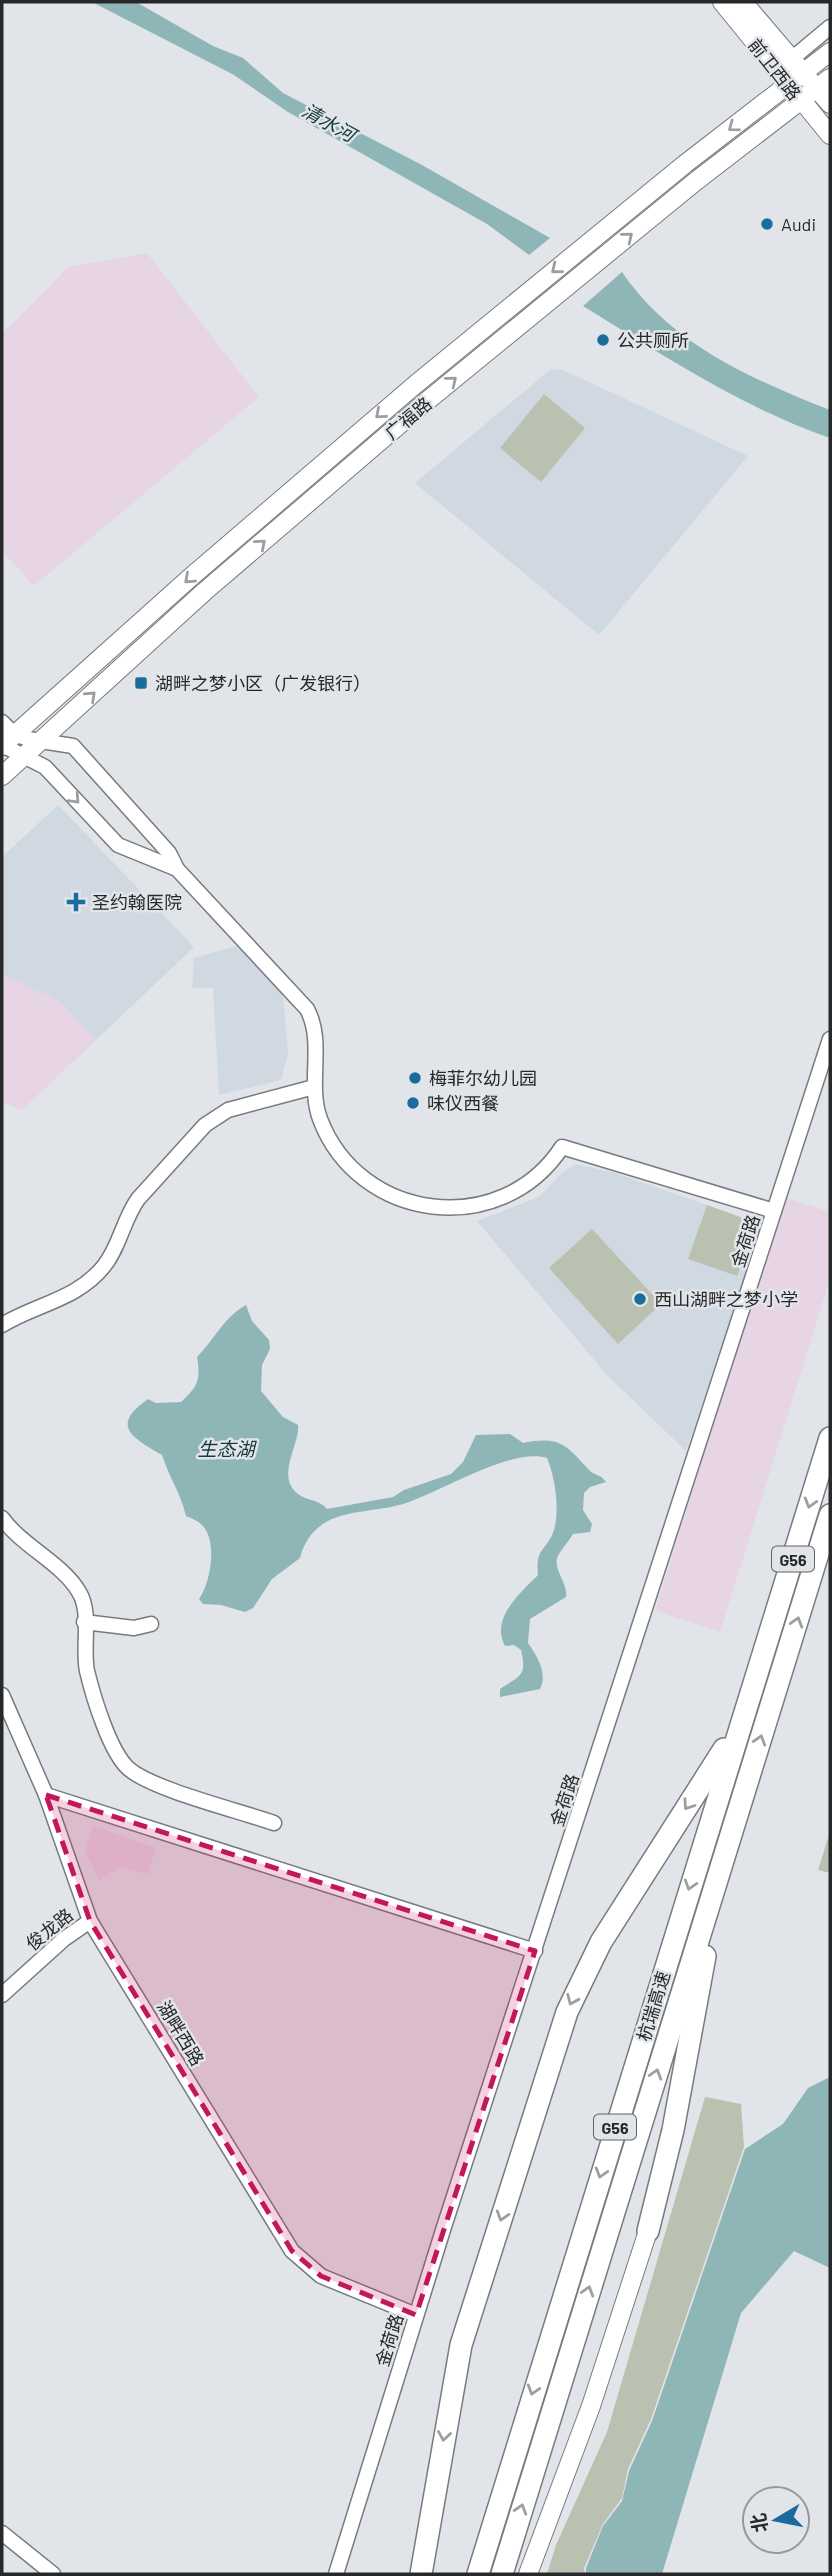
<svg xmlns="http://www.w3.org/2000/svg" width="832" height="2576" font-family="Barlow,'Noto Sans SC',sans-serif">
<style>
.commercial{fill:#e7d4e4}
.built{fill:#d0d8e2}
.green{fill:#bbc1b0}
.water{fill:#8fb6b7}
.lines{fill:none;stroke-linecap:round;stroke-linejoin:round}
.minor-casing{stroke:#777a7f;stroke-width:17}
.major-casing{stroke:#777a7f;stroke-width:20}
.highway-casing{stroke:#777a7f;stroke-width:24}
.minor{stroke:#fff;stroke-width:14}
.major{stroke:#fff;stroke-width:18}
.highway{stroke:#fff;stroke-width:21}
.oneway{stroke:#9e9e9f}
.marked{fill:#c2185b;fill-opacity:0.2;stroke:#c2185b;stroke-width:5;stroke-dasharray:14 9;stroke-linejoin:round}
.poi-dot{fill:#1b6c9d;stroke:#e1e5ea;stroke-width:2.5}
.labels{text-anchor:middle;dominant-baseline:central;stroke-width:5;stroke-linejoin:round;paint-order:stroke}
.shield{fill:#e1e5ea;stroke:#5f6164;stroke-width:2}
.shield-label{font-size:16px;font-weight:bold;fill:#27282a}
.street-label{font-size:18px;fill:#27282a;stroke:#e1e5ea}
.poi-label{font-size:18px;fill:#27282a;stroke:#e1e5ea;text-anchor:start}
.water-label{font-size:19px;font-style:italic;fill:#143b3d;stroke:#e1e5ea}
</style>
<rect width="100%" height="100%" fill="#e1e5ea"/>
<g class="commercial">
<polygon points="147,253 259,397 34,586 2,551 2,334 68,267"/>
<polygon points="2,974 60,1001 96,1040 22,1110 2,1102"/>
<polygon points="784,1197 830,1212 830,1279 720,1632 655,1611"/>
<polygon points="93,1826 156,1848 148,1874 120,1867 99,1880 85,1852"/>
</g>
<g class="built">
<polygon points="551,369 563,370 748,456 599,635 415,483"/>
<polygon points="58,805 194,947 96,1040 60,1001 2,974 2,857"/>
<polygon points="237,946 283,995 288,1054 281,1080 219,1095 213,988 192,988 194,958"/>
<polygon points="576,1164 615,1173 762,1224 686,1451 607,1375 477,1221 539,1197 563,1172"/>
</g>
<g class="green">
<polygon points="544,394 585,428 541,482 500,448"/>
<polygon points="707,1205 756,1223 737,1276 688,1259"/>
<polygon points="592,1229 661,1304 618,1344 549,1268"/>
<polygon points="830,1832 830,1873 818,1870"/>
<polygon points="705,2097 741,2104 744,2147 651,2419 628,2469 622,2498 603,2524 584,2568 585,2574 547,2574 556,2545 607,2432"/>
</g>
<g class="water">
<polygon points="92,2 136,2 213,46 243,58 283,93 422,165 550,238 529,255 487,224 288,112 234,75"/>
<path d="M622,272C671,344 751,379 830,410V438C743,408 661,354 583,306Z"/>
<path d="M246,1305L252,1321L269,1340L270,1349L262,1365L261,1391L283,1417L298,1425C300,1445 275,1476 298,1494C307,1501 319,1499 327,1509L393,1497L404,1490L451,1474L463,1462L476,1435L510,1434L523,1443C560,1436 565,1444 589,1470C595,1476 601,1474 606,1482L590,1487L584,1493L583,1510L592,1524L590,1532L573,1534C569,1541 560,1551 557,1558C554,1571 568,1583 566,1597L530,1619L528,1643C537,1656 548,1673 540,1689L500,1697V1689C521,1675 527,1676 521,1650L514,1645L505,1646C490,1619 520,1593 538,1575C535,1547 547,1551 554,1530C560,1509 555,1477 547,1458C512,1447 443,1491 406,1503C383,1511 348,1510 328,1521C313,1529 304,1542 300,1558L272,1579L253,1608L245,1612L221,1605L203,1604L199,1599C210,1584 219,1540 201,1524C198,1521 191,1518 186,1516C181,1494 169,1477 162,1455C133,1438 109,1426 148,1399L156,1403L181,1402C198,1386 201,1380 197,1357C214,1340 225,1316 246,1305Z"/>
<polygon points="830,2077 830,2268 794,2251 741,2313 662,2574 586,2574 586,2568 603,2526 622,2501 629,2471 652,2421 745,2149 783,2124 808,2088"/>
</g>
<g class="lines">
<defs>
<g id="minor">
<polyline points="776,72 830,27"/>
<path d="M2,722L14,734L28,739L73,746L169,853L177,869L307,1009C325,1042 307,1084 320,1119C359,1222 501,1240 562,1147L774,1211"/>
<polyline points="2,745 45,767 118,845 177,869"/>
<path d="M2,1325C36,1304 77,1300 104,1266C120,1246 123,1220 138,1199L205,1125L228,1110L314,1087"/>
<path d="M2,1518C22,1546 63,1564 79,1592C92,1613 82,1647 87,1671C93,1696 110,1753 129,1769C154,1790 240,1811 274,1823"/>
<polyline points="84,1622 134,1628 151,1624"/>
<polyline points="2,1695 46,1795 90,1921 292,2251 321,2276 416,2315"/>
<polyline points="46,1795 535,1951"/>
<polyline points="2,1995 64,1939 90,1921"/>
<polyline points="2,2533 53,2574"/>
<polyline points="336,2574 443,2230 830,1039"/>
</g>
<g id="major">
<polyline points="722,2 830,135"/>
<polyline points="743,2 830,104"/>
<polyline points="2,746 192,576 416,384 685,164 830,52"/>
<polyline points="2,776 204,592 427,401 696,181 830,78"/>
<polyline points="528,2574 591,2406 648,2231"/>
</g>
<g id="highway">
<polyline points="648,2231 673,2130 705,1956"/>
<polyline points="421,2574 461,2345 567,2012 601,1942 724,1749"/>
<polyline points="478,2574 830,1438"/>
<polyline points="502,2574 830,1515"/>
</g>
</defs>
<use href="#minor" class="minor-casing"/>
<use href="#major" class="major-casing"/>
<use href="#highway" class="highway-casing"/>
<use href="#minor" class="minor"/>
<use href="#major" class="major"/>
<use href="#highway" class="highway"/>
</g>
<defs><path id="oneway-chevron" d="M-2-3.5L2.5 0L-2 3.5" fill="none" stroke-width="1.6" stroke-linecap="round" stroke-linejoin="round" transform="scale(1.75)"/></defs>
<g class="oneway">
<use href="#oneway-chevron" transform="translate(733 127) rotate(143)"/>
<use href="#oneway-chevron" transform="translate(628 237) rotate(-39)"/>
<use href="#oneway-chevron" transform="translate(556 269) rotate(141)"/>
<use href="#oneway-chevron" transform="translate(452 381) rotate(-39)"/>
<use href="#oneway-chevron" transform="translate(380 414) rotate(139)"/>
<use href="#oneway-chevron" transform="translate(261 544) rotate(-41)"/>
<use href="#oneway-chevron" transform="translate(189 579) rotate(138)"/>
<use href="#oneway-chevron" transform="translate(91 696) rotate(-43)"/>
<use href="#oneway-chevron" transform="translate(75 799) rotate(47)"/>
<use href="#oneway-chevron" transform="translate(810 1503) rotate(107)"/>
<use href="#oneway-chevron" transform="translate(797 1622) rotate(-73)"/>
<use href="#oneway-chevron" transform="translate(760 1740) rotate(-73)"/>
<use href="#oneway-chevron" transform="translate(688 1805) rotate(124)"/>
<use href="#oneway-chevron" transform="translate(690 1885) rotate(107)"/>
<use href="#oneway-chevron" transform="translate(572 2000) rotate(113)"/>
<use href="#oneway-chevron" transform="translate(656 2074) rotate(-73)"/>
<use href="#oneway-chevron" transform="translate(601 2173) rotate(107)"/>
<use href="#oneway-chevron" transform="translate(502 2216) rotate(107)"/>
<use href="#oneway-chevron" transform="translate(588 2291) rotate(-73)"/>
<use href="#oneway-chevron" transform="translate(533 2390) rotate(107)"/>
<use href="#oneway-chevron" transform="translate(444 2436) rotate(99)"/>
<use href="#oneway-chevron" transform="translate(521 2509) rotate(-73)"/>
</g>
<path class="marked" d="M46,1795L535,1951L416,2315L321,2276L292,2251L90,1921Z"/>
<g class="poi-dot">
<circle cx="767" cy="224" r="7"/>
<circle cx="603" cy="340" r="7"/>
<rect x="134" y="676" width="14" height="14" rx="3.5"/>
<path d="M72.5 891.5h7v7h7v7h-7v7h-7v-7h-7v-7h7z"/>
<circle cx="415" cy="1078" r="7"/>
<circle cx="413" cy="1103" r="7"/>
<circle cx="640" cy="1299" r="7"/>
</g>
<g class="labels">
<g class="shield">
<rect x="772" y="1546.5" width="42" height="25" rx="5"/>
<rect x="594" y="2114.5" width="42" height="25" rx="5"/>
</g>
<g class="shield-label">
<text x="793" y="1559">G56</text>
<text x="615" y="2127">G56</text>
</g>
<g class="street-label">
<text transform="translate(775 69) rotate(52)">前卫西路</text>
<text transform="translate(408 418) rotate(-40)">广福路</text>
<text transform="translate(745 1241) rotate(-72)">金荷路</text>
<text transform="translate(564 1800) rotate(-72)">金荷路</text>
<text transform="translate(49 1929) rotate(-39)">俊龙路</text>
<text transform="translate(653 2006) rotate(-73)">杭瑞高速</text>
<text transform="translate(181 2033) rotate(59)">湖畔西路</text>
<text transform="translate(389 2340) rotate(-73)">金荷路</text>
</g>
<g class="poi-label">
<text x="781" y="224">Audi</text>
<text x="617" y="340">公共厕所</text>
<text x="155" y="683">湖畔之梦小区（广发银行）</text>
<text x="92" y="902">圣约翰医院</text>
<text x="429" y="1078">梅菲尔幼儿园</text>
<text x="427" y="1103">味仪西餐</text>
<text x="654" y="1299">西山湖畔之梦小学</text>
</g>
<g class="water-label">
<text transform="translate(329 122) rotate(29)">清水河</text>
<text x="226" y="1448">生态湖</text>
</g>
</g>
<rect width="832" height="2576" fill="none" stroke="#27282a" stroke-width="7"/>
<g transform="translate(776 2520) rotate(260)"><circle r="33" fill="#e1e5ea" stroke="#97999d" stroke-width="2"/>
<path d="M0-5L12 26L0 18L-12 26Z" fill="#1b6c9d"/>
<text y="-10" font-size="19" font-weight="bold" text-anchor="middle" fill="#27282a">北</text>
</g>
</svg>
